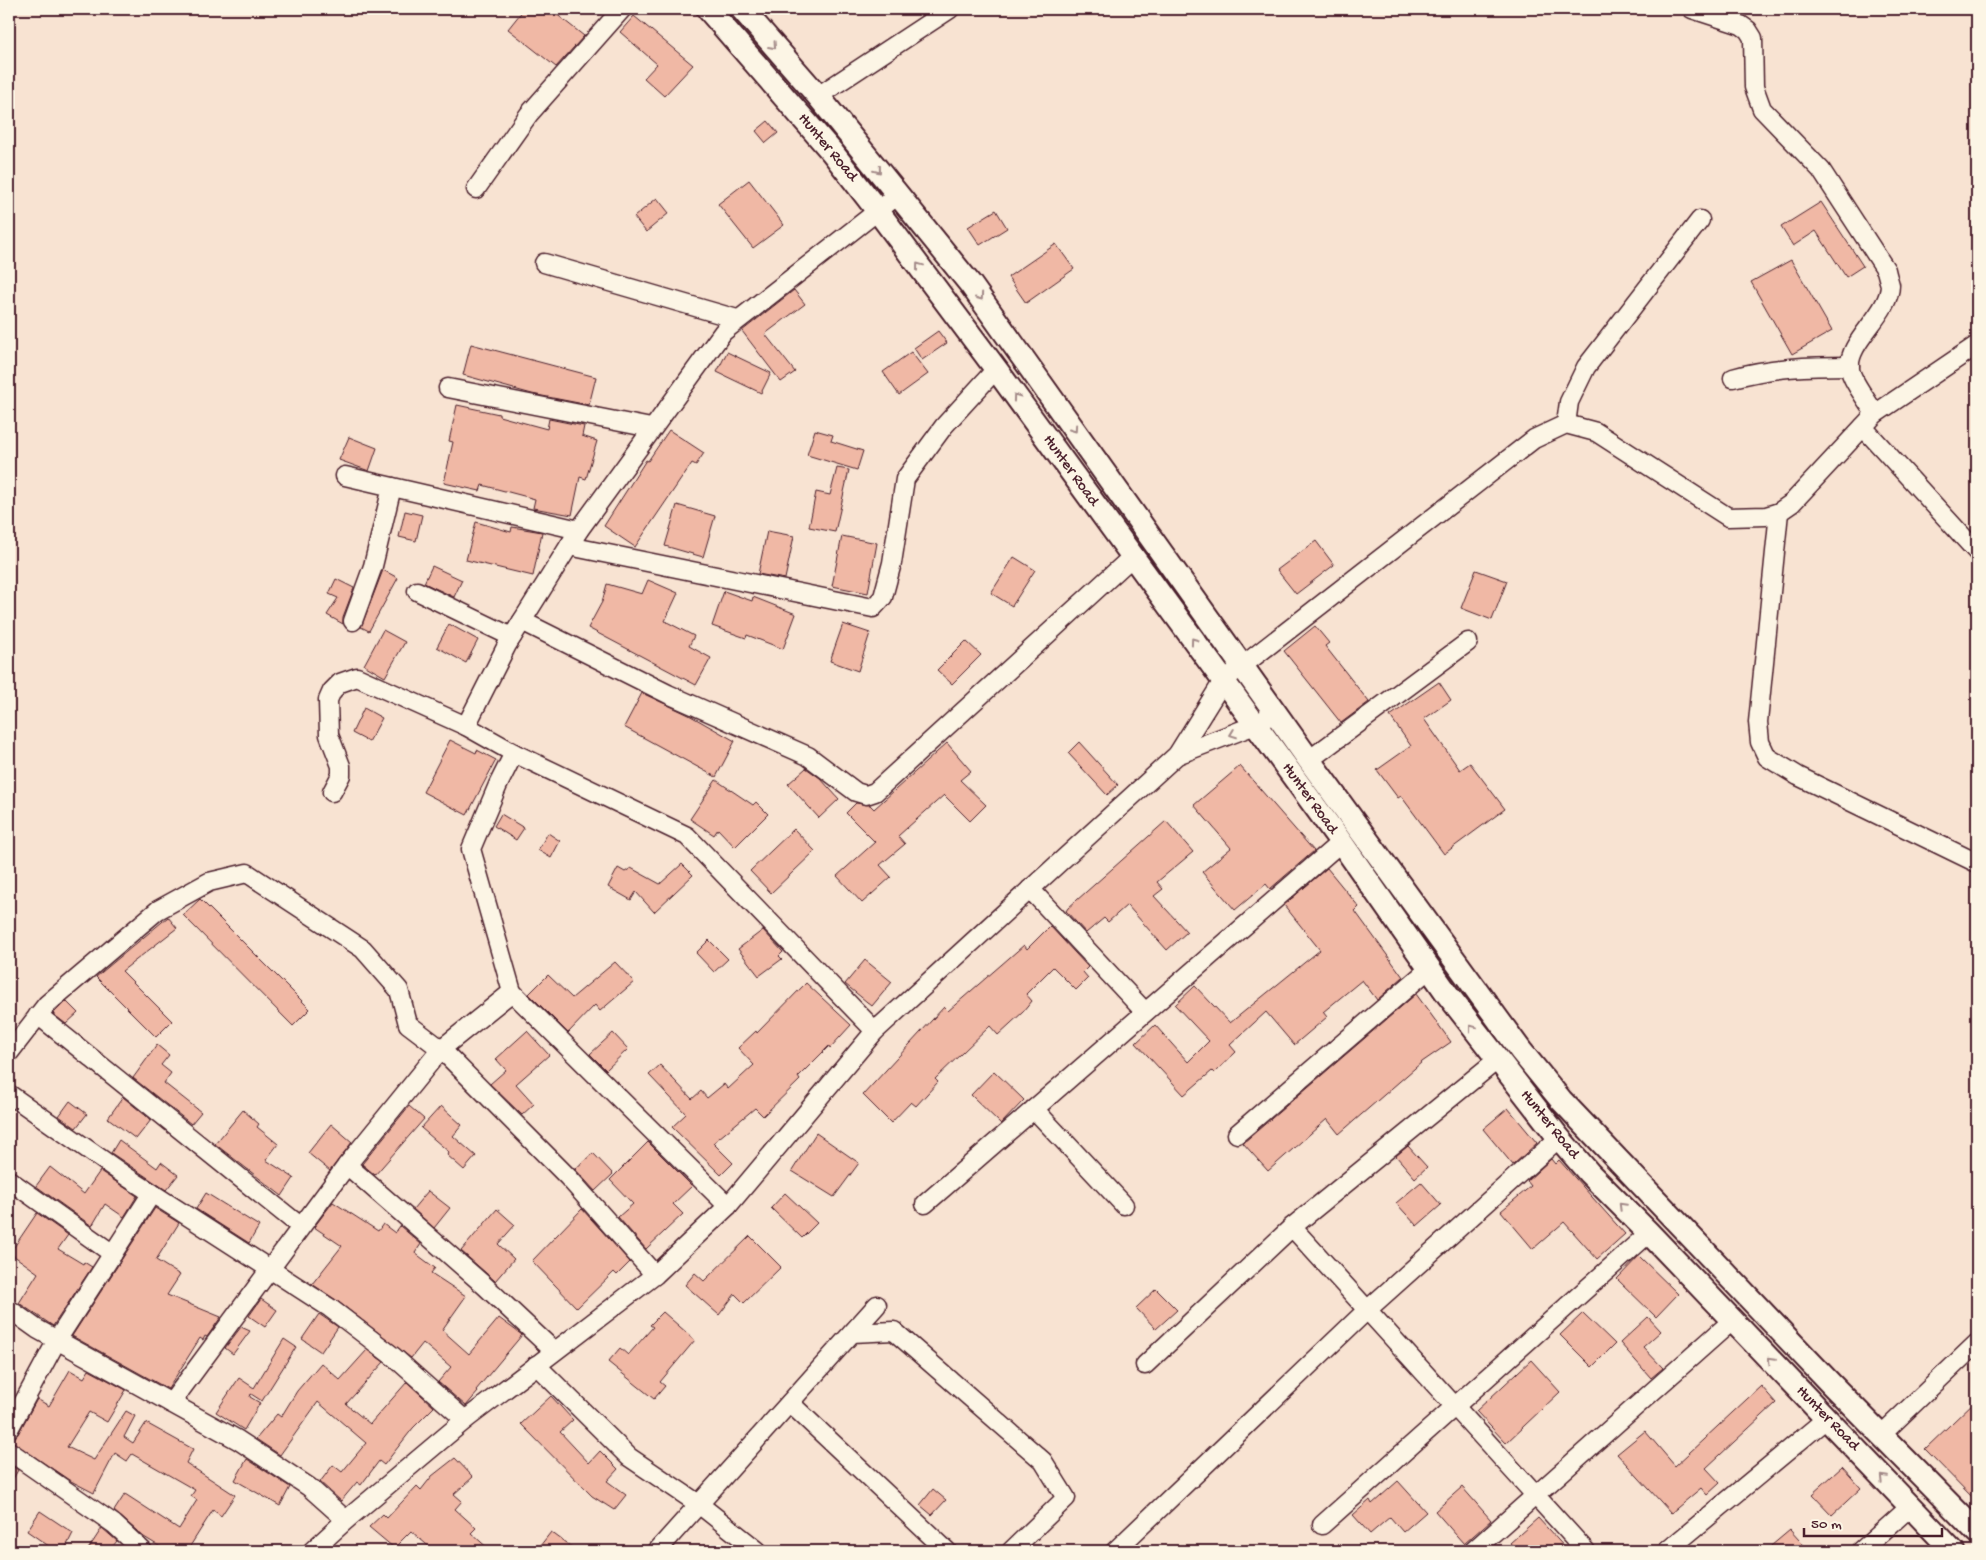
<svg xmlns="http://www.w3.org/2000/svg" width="1986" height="1560" font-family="'Gochi Hand',sans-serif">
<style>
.building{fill:#f0b8a5;stroke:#4a1f2b}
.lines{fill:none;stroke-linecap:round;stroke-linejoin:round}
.minor-casing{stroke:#4a1f2b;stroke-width:21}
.major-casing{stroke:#4a1f2b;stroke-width:26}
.minor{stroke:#fcf5e5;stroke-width:18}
.major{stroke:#fcf5e5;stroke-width:22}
.oneway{stroke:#a38a88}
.labels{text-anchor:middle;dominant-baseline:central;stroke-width:4.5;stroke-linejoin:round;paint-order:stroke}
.street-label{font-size:16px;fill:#4a1f2b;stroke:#fcf5e5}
</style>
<rect width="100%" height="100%" fill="#f8e3d2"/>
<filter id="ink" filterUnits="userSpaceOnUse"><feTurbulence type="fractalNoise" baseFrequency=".02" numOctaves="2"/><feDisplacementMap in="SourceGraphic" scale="10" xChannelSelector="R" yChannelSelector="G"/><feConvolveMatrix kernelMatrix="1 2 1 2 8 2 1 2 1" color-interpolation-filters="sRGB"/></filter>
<g filter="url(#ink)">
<g class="building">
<polygon points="524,9 550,9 584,36 556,67 508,29"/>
<polygon points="634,16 693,65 664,96 644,78 657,64 620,32"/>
<polygon points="768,121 778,133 766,143 756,131"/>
<polygon points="749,180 784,225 753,248 718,204"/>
<polygon points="657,198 669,213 646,232 634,217"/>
<polygon points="1821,202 1863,266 1846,277 1816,231 1793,246 1781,227"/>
<polygon points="996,210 1007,228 980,245 968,227"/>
<polygon points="1056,244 1074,269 1026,303 1008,277"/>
<polygon points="1791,260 1832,331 1792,354 1751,282"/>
<polygon points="794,290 805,304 765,334 795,372 781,382 742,331"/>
<polygon points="938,331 947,343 922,360 914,348"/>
<polygon points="471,344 596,377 589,405 532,394 463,375"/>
<polygon points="727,352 771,373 761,393 717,372"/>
<polygon points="911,352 928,374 899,395 883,372"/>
<polygon points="457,405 499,414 499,416 547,429 549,419 584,426 582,436 597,441 586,479 580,477 572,515 533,508 535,499 482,485 480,491 444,483 453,442 449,441"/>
<polygon points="669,430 704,453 696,465 692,463 635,547 604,526 646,460 648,461"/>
<polygon points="815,430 833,435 831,441 863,451 857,470 807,455"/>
<polygon points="349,437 377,448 369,471 339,460"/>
<polygon points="837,468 849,470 835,532 809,527 816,492 830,495"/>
<polygon points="677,505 715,516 703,557 665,546"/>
<polygon points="405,511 422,515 416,541 399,537"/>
<polygon points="476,522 511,532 512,527 542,532 533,576 466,560"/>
<polygon points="767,531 794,536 785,579 758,574"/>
<polygon points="842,536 877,543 868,593 832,586"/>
<polygon points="1316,541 1334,565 1296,594 1277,570"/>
<polygon points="1014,557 1035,570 1012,606 991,593"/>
<polygon points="432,566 462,580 454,597 424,583"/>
<polygon points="383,570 398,578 369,631 361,627"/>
<polygon points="1476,570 1507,581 1492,620 1461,608"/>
<polygon points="336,579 354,588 343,617 343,624 327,615 338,598 329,594"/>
<polygon points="648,580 678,593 665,621 694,636 689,646 711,658 696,685 588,628 602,602 607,584 642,594"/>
<polygon points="724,591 752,601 753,597 796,614 783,649 747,635 746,638 712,626"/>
<polygon points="449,624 478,640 466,663 437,647"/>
<polygon points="843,624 870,633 858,671 830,661"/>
<polygon points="1315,626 1329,643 1325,646 1369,702 1341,723 1284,651"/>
<polygon points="383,630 405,642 385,677 364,665"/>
<polygon points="966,641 981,655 952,684 937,670"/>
<polygon points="1439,682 1451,700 1424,719 1460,770 1470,763 1505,809 1444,854 1401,796 1398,798 1377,770 1411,746 1390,716"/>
<polygon points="642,693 689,715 735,741 716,777 624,727"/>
<polygon points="364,708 382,718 369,742 352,733"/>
<polygon points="450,740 476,753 477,750 496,760 467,815 423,792"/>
<polygon points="1079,742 1118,785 1107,795 1068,753"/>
<polygon points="947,743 971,771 960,780 986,805 970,821 944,795 898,836 905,844 880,865 891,877 862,903 837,876 875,842 846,813 856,803 870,805 874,809"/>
<polygon points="1240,766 1314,851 1270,889 1266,884 1235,910 1202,872 1231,848 1194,805"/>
<polygon points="806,768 820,778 839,799 819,818 788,784"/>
<polygon points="716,780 753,805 756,802 768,814 735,847 718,829 714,835 690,819"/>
<polygon points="501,814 524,828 516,840 494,826"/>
<polygon points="1166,821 1193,852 1157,882 1163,889 1154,896 1187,932 1167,950 1127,905 1108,922 1104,918 1086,933 1066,911 1068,908"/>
<polygon points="794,829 815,851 771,893 750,871"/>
<polygon points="548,833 560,841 551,858 538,850"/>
<polygon points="682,864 693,875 654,912 636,892 631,900 608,887 618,868 625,872 631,868 660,884"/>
<polygon points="1327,868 1359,907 1355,911 1403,977 1377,1000 1362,980 1323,1012 1327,1017 1294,1045 1266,1012 1230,1045 1236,1052 1214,1073 1212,1071 1184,1095 1136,1043 1155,1025 1188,1062 1209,1041 1175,1005 1195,986 1230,1023 1320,950 1284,905"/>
<polygon points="200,899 310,1009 293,1026 183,915"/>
<polygon points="168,917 177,928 122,971 172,1021 156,1037 96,977"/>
<polygon points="1050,926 1088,967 1083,972 1088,978 1076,990 1053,967 1026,994 1032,1001 1023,1012 998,1035 990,1026 935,1079 938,1082 916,1106 911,1102 891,1123 863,1095 944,1007 948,1011 1024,945 1027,949"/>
<polygon points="763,930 783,952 779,956 782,959 759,976 738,949"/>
<polygon points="709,940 728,959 714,972 696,953"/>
<polygon points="865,960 892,982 872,1006 845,984"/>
<polygon points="615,962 634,982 600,1011 595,1005 568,1033 529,994 548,975 572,998"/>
<polygon points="806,983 851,1025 830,1048 829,1046 798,1077 800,1080 763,1116 755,1108 713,1143 733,1163 721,1175 672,1127 686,1114 649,1075 660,1065 692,1099 701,1091 707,1098 724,1084 728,1089 754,1065 738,1048 756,1031 757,1033"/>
<polygon points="1416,994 1451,1042 1422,1062 1339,1134 1327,1119 1268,1171 1243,1143"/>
<polygon points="66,1001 78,1013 66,1024 53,1014"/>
<polygon points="527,1031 549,1055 516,1084 534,1104 522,1115 490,1084 506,1070 496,1059"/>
<polygon points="613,1033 628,1049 606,1070 590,1054"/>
<polygon points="157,1045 169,1055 161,1065 171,1073 164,1083 201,1112 191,1124 133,1078"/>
<polygon points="994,1071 1024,1100 1001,1124 971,1095"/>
<polygon points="123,1097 151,1120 136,1139 108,1118"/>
<polygon points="70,1101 87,1114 76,1128 59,1116"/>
<polygon points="409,1106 424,1119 375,1175 362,1164"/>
<polygon points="441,1106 462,1125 453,1136 476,1156 464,1170 447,1155 449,1152 421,1128"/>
<polygon points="1508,1108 1537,1143 1513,1165 1483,1129"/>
<polygon points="243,1110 259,1124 257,1127 278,1144 266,1160 294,1178 282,1196 215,1144"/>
<polygon points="331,1124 352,1142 330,1171 308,1153"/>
<polygon points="816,1133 859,1163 834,1197 792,1171"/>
<polygon points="119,1140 157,1168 161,1162 178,1175 166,1190 111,1153"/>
<polygon points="648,1142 692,1186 673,1204 683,1214 646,1249 618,1217 633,1204 610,1180"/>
<polygon points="1408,1146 1427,1167 1415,1178 1396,1156"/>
<polygon points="593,1153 613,1174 595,1191 575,1169"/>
<polygon points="1551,1159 1555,1164 1559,1160 1625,1234 1597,1259 1564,1222 1533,1249 1501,1211 1531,1186 1527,1181"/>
<polygon points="50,1167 84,1194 100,1171 137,1196 124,1217 105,1204 92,1226 36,1186"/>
<polygon points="1421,1182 1441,1205 1417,1226 1396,1203"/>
<polygon points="428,1191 450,1208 434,1228 413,1209"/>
<polygon points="206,1193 259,1226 249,1243 196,1209"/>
<polygon points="785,1193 817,1223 802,1238 771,1208"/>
<polygon points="333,1202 378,1231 383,1224 395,1233 400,1226 421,1244 415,1253 435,1268 431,1273 466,1296 442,1330 469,1354 499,1318 522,1335 476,1390 478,1392 466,1406 438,1382 451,1367 423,1343 411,1358 336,1300 312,1284 342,1246 314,1227"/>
<polygon points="155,1208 179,1223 156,1260 180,1275 167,1295 221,1317 207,1337 205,1336 203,1340 200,1338 168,1389 72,1336"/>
<polygon points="497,1209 515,1225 498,1244 514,1259 495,1281 461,1251"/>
<polygon points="582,1209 630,1262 617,1275 614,1272 577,1308 532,1261"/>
<polygon points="37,1213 68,1235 58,1249 83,1264 84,1262 92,1267 53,1326 19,1303 38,1273 10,1253"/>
<polygon points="750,1236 781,1267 744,1303 735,1294 719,1315 685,1285 695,1273 704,1281"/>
<polygon points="1639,1256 1678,1294 1656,1317 1617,1279"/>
<polygon points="1156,1289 1177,1310 1156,1329 1136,1308"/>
<polygon points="261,1299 277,1310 265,1327 249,1316"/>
<polygon points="663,1312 695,1340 660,1382 665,1386 654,1399 608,1362 620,1348 628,1355 653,1327 650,1325"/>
<polygon points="1583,1313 1615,1344 1592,1367 1560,1335"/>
<polygon points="319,1314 338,1327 321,1352 302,1339"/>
<polygon points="1648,1317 1661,1331 1643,1347 1663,1368 1651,1378 1620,1343"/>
<polygon points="241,1327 250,1331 233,1354 225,1348"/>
<polygon points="284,1339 296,1347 262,1401 251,1394 250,1397 260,1403 244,1430 216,1412 239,1378 254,1388"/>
<polygon points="367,1350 384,1362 346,1404 370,1424 407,1382 434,1407 413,1428 384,1465 379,1461 361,1485 357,1482 341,1501 320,1482 333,1465 342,1472 366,1443 318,1402 280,1455 256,1439 277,1414 281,1417 297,1391 321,1363 340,1380"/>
<polygon points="1531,1360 1560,1392 1506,1443 1476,1411"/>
<polygon points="70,1370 84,1378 89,1370 126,1390 107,1422 89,1412 67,1447 94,1460 126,1411 135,1416 124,1437 133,1443 146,1423 193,1449 186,1463 235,1495 221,1516 213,1510 187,1551 167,1551 144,1537 114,1511 125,1494 179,1529 197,1500 191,1496 195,1490 132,1454 127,1461 115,1453 94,1493 69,1480 10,1440 18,1434 37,1399 49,1406"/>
<polygon points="1761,1386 1776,1403 1706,1468 1720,1483 1707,1495 1701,1488 1671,1513 1617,1454 1645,1431 1675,1466"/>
<polygon points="551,1396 573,1420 560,1432 589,1463 600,1451 618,1469 607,1481 626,1495 614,1510 592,1496 521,1424"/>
<polygon points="1977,1399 1977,1502 1925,1449"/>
<polygon points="455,1458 473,1477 454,1494 462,1501 455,1509 476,1528 471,1533 491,1551 434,1551 411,1531 394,1548 369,1527 383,1514 387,1518 417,1486 421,1490 432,1476"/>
<polygon points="247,1459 290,1487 280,1506 235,1480"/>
<polygon points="9,1464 18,1470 9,1486"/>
<polygon points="1842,1467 1861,1488 1832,1515 1812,1494"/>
<polygon points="1398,1481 1426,1512 1403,1532 1390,1517 1370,1534 1353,1515 1370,1500 1372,1504"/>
<polygon points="1462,1487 1491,1520 1464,1544 1435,1511"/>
<polygon points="933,1489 946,1500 932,1515 920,1505"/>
<polygon points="40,1511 73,1533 64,1551 56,1551 27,1531"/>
<polygon points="1538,1518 1568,1551 1517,1551 1510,1543"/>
<polygon points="102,1528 117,1541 109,1551 87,1551"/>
<polygon points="1790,1530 1809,1551 1765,1551"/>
<polygon points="551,1532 577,1551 536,1551"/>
</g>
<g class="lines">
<defs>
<g id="minor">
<path d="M1692,9L1741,25L1748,30L1753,38L1754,87L1762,109L1821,170L1886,270C1887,275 1889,281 1890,285C1890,314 1846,342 1850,369C1851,380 1869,403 1875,414"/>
<polyline points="818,96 950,9"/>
<polyline points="476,189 529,114 622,9"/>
<polyline points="544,263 737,319"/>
<path d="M1733,378C1772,367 1810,366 1850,366"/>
<polyline points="448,388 651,428"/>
<polyline points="1566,424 1569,402 1586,367 1700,220"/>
<polyline points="1863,427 1977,552"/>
<polyline points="345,476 579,530"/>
<polyline points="1779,512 1758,722 1760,742 1767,757 1798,776 1977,863"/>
<polyline points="569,546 873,608 883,597 892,563 905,479 944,426 996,369"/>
<polyline points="417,591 512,637"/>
<polyline points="353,621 373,566 392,487"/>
<polyline points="522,621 668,694 808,756 856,792 866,795 875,792 1132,557"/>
<polyline points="466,726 514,753 687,836 875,1031"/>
<polyline points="1177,755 1255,725 1266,718"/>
<polyline points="1309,760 1468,642"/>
<polyline points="332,792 341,775 341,766 329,735 328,700 332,691 340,683 357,677 466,726 507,645 579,530 723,332 898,195"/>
<polyline points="1030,889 1145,1012"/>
<polyline points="512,992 728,1206"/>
<polyline points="38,1015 300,1226"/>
<polyline points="9,1053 47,1004 158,910 209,882 247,873 363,949 399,990 408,1024 441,1049 568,1177 655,1275"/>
<polyline points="9,1094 127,1177 330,1308 394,1357 465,1420"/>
<polyline points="1034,1109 1124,1205"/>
<polyline points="1237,1134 1429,969"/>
<polyline points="347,1165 441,1049 512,992 471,849 498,785 514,753"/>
<polyline points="9,1180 113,1254"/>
<polyline points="925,1204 1341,842"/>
<polyline points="1292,1227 1497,1060"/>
<polyline points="9,1309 37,1329 171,1403 347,1165 485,1286 554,1351"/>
<polyline points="852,1333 894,1331 1043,1461 1066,1498 1011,1551"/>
<polyline points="536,1365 629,1457 700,1505 758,1551"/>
<polyline points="1145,1365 1292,1227 1586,1551"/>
<polyline points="171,1403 238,1440 309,1487 346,1520"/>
<polyline points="790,1403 947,1551"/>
<polyline points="9,1429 57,1340 152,1193"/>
<polyline points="1881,1435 1977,1343"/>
<polyline points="9,1451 114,1524 143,1551"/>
<polyline points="1322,1525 1649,1233"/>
<polyline points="312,1551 346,1520 465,1420 655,1275 728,1206 875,1031 1177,755 1223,681 1534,439 1566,424 1596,432 1728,517 1766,516 1779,512 1792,503 1875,414 1977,345"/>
<polyline points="657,1551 877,1305"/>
<polyline points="1115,1551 1366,1311 1559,1138"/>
<polyline points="1473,1551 1733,1320"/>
<polyline points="1667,1551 1826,1419"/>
<polyline points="1861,1551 1911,1506"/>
</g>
<g id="major">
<polyline points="708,9 832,152 877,210 996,369 1341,842 1448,995 1559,1138 1589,1173 1649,1233 1953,1551"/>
<polyline points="742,9 818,96 971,285 1309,760 1521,1051 1561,1100 1831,1384 1977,1532"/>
</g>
</defs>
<use href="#minor" class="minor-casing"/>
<use href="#major" class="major-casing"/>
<use href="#minor" class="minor"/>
<use href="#major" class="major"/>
</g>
<defs><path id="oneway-chevron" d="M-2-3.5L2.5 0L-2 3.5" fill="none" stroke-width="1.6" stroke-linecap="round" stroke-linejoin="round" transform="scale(1.25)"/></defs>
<g class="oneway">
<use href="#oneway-chevron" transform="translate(773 46) rotate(48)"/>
<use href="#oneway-chevron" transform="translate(878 170) rotate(51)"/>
<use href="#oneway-chevron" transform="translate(919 266) rotate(-127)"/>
<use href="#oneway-chevron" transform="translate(980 297) rotate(55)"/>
<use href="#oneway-chevron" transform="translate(1016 397) rotate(-126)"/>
<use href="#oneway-chevron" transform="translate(1074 429) rotate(55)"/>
<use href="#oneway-chevron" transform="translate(1194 641) rotate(-126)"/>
<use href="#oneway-chevron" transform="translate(1233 734) rotate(159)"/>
<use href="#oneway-chevron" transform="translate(1472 1028) rotate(-127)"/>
<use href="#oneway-chevron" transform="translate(1622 1206) rotate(-135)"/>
<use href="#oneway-chevron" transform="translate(1771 1360) rotate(-133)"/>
<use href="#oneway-chevron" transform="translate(1883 1478) rotate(-134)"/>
</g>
</g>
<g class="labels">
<g class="street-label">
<text transform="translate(827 148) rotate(50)">Hunter Road</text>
<text transform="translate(1070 471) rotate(54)">Hunter Road</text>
<text transform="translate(1309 799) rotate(54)">Hunter Road</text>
<text transform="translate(1549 1125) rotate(51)">Hunter Road</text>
<text transform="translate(1827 1419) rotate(46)">Hunter Road</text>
</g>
</g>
<rect width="1986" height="1560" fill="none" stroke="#fcf5e5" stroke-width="30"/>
<rect x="15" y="15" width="1956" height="1530" fill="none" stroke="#4a1f2b" stroke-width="2" filter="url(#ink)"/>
<path d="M1804 1528v8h138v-8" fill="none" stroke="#4a1f2b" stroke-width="2.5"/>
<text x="1811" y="1528" font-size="15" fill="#4a1f2b" stroke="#fcf5e5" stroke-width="4" paint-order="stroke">50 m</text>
</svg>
